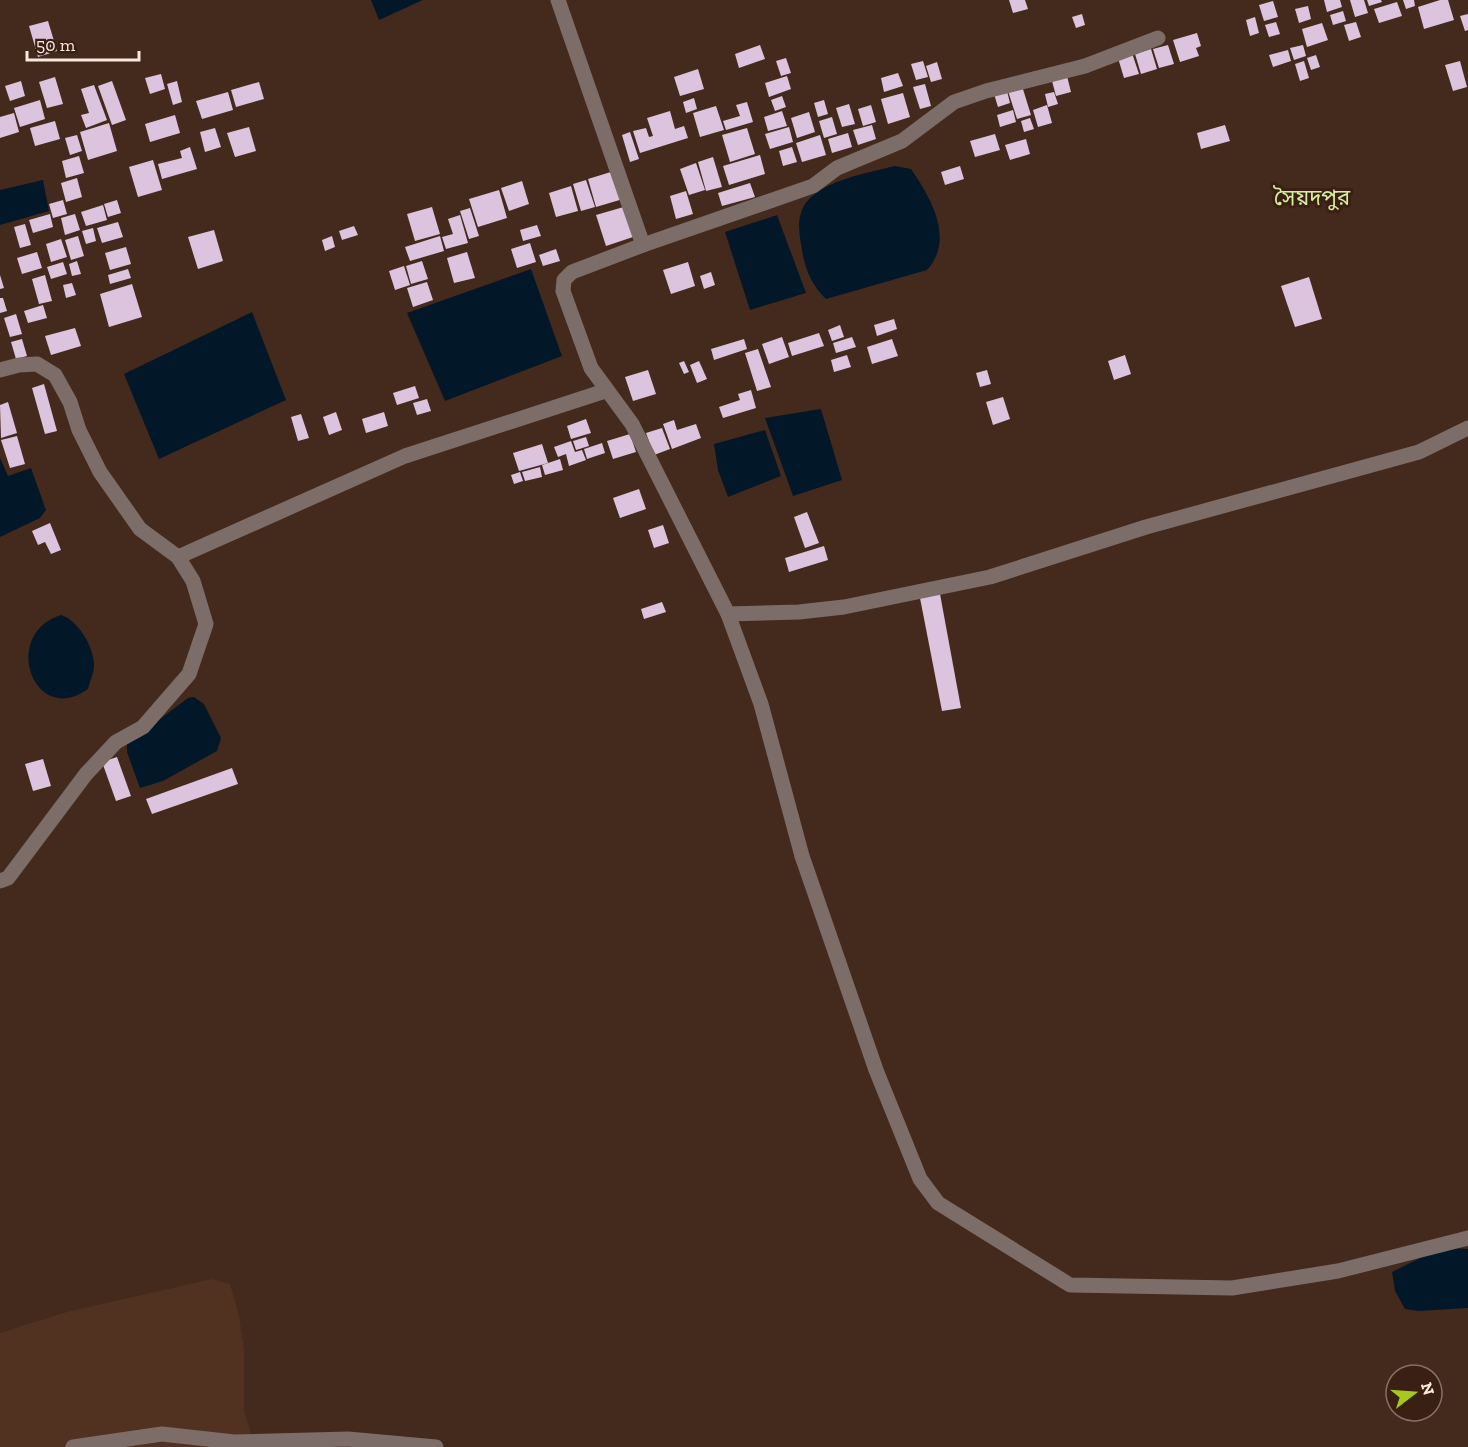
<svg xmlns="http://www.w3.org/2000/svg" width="1468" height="1447" font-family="'Zilla Slab','Noto Sans Bengali',serif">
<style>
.built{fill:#513221}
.water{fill:#021828}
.building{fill:#dcc4de}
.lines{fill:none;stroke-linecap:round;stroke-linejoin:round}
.minor{stroke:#7c6d69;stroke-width:15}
.labels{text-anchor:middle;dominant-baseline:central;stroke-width:6;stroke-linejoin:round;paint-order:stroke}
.quarter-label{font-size:22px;fill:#d7eda2;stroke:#392013}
</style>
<rect width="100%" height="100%" fill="#442a1d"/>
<polygon class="built" points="212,1279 230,1284 239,1316 244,1349 244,1411 255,1447 0,1447 0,1333 67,1312"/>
<g class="water">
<polygon points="371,0 423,0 379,20"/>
<path d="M895,166L911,169C931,198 955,239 927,270L826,299C812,286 805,269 802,250C800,238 797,224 801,213C810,182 868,173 895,166Z"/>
<polygon points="43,180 49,211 0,225 0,190"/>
<polygon points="777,215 806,293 750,310 725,232"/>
<polygon points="531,269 562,356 445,401 407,313"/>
<polygon points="252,312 286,400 159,459 124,374"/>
<polygon points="821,409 842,480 793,496 765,418"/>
<polygon points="765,430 781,476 728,497 718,470 714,444"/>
<polygon points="0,458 8,476 31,468 46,510 40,518 0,537"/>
<path d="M61,615C78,620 94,647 94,665C94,673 90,681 88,689C34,728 0,634 61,615Z"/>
<polygon points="194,697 204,704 221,738 217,751 163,781 140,788 127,752 127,744 188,698"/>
<polygon points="1452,1248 1468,1249 1468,1308 1418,1311 1405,1309 1395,1291 1392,1272 1430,1253"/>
</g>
<g class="building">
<polygon points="1009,0 1025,0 1028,9 1013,13"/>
<polygon points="1324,0 1340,0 1342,7 1327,12"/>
<polygon points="1350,0 1364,0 1368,13 1355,17"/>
<polygon points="1367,0 1381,0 1382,2 1369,6"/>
<polygon points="1403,0 1414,0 1415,6 1406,9"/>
<polygon points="1440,0 1448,0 1454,20 1424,29 1418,7"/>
<polygon points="1273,1 1278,17 1264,21 1259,5"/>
<polygon points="1397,2 1402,16 1379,23 1374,9"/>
<polygon points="1308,6 1311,19 1299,23 1295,9"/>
<polygon points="1343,11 1346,21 1333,25 1330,15"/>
<polygon points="1082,14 1085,25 1076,28 1072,17"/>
<polygon points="1468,14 1468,30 1465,31 1460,16"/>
<polygon points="1255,17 1259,33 1250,36 1246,20"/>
<polygon points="48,21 57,51 38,57 29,26"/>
<polygon points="1276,22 1280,34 1269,37 1265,25"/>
<polygon points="1356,22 1361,37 1349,41 1344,25"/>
<polygon points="1322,23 1328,40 1307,47 1302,29"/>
<polygon points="1197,33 1201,46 1196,48 1199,56 1180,62 1173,40"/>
<polygon points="760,45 765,59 739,68 735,54"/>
<polygon points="1168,45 1174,64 1159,68 1153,49"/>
<polygon points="1303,45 1306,56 1294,60 1290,48"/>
<polygon points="1151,49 1157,69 1141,74 1135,54"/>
<polygon points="1288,50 1291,61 1273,67 1269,55"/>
<polygon points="1132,53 1139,74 1124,78 1118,58"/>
<polygon points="1316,55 1320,67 1311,70 1307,58"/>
<polygon points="786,58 791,73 781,76 776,61"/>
<polygon points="923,61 928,77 916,80 911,64"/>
<polygon points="1304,61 1309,78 1300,81 1295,64"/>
<polygon points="1460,61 1467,87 1453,91 1445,65"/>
<polygon points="937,62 942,79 931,82 926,66"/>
<polygon points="698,69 704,89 680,96 674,77"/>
<polygon points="898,73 903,86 884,92 881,78"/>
<polygon points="161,74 165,89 150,94 145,78"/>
<polygon points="787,76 791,89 769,97 765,83"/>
<polygon points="1067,76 1071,92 1056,96 1052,81"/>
<polygon points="55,77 63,104 47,108 39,82"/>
<polygon points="21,81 25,96 10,101 5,86"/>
<polygon points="112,81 126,120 112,125 98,86"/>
<polygon points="177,81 182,102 173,105 167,84"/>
<polygon points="259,82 264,99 236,107 231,90"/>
<polygon points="925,84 931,106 920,109 913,87"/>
<polygon points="94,85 107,120 86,128 81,115 89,113 81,89"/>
<polygon points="1022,86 1031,115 1017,119 1008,91"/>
<polygon points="1007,91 1010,103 998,107 994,94"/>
<polygon points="228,92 233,110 202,119 196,101"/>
<polygon points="1054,92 1058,104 1048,107 1045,94"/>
<polygon points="903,93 910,117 888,124 881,99"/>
<polygon points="782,96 786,107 775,111 771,100"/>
<polygon points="694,98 697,109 686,113 683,102"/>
<polygon points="40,100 45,119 20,127 14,108"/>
<polygon points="824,100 828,114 818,117 814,103"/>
<polygon points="747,102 753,122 726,130 723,121 740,116 736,105"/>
<polygon points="849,104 855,124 842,127 836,108"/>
<polygon points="871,105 876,122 863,126 858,109"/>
<polygon points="1047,105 1052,123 1038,127 1033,110"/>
<polygon points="716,106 724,130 700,137 693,113"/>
<polygon points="1013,110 1016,122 1000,127 997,115"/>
<polygon points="670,111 675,129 684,126 688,138 640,153 633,131 646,128 649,137 653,136 647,118"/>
<polygon points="782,111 787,126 768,131 764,117"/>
<polygon points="809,112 815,132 797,138 791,118"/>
<polygon points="14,113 19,132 0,138 0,117"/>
<polygon points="175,115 180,133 150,142 145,124"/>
<polygon points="832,117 837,134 824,138 819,121"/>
<polygon points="1030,118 1034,129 1024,132 1021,121"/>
<polygon points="55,121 60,139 35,146 30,128"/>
<polygon points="109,123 117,151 88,160 80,132"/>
<polygon points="872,125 876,139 858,145 853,130"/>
<polygon points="1225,125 1230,141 1201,149 1197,133"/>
<polygon points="249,127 256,151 235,157 227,133"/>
<polygon points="789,127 793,142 770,149 765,134"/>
<polygon points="215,128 221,147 205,152 200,132"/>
<polygon points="747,128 755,154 730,162 722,135"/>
<polygon points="630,132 639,159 630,162 622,135"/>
<polygon points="848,133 852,147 832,153 828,139"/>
<polygon points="995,134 1000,150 975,157 970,141"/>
<polygon points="77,135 82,151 70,155 65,138"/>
<polygon points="820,135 826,155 802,162 796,143"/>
<polygon points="1026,139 1030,154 1010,160 1005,145"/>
<polygon points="190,147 197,169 162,179 158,164 182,158 180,151"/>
<polygon points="792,147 797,162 783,166 779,151"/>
<polygon points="760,155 765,174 729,185 723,166"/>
<polygon points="79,156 84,173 66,178 62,161"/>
<polygon points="713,157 722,187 706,191 698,162"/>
<polygon points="153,160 162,190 138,197 129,167"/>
<polygon points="696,163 705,190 689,195 680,169"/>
<polygon points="960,166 964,179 945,185 941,172"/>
<polygon points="614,171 623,199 596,207 588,179"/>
<polygon points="77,178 82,197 66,202 61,183"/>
<polygon points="586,180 595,207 581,211 573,184"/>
<polygon points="522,181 529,204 509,211 501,188"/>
<polygon points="750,183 755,197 722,206 718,193"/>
<polygon points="571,186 578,211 556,217 549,193"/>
<polygon points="499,190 507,218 478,227 469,199"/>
<polygon points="686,191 693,214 676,219 670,196"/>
<polygon points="63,200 67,214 53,218 49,204"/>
<polygon points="117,200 121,213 108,217 104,204"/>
<polygon points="103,205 107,220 86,226 81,212"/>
<polygon points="627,206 636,236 606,246 596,215"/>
<polygon points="432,207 440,234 415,241 407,214"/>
<polygon points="470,208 479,236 469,239 460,211"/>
<polygon points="50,214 53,227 33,233 29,220"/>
<polygon points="75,214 80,230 65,235 61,218"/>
<polygon points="460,215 468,243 446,249 442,237 453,234 448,219"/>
<polygon points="118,222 123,237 102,243 97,228"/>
<polygon points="25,224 31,245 20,248 14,227"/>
<polygon points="537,225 541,236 523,241 520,230"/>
<polygon points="354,226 358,235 342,240 339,231"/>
<polygon points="93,228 96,241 86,244 82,231"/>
<polygon points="214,230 223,261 198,269 188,237"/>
<polygon points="78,236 84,256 71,260 65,240"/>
<polygon points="332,236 335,247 325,251 322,240"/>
<polygon points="440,236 444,251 410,261 405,247"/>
<polygon points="61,239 67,257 51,262 46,244"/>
<polygon points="530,243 536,262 517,268 511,249"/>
<polygon points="126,247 131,264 110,270 105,253"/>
<polygon points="556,249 560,261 543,266 539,255"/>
<polygon points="37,252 42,268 22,274 17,258"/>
<polygon points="467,252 475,278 454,283 447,258"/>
<polygon points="77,261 81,274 72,276 69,264"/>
<polygon points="422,261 428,279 411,284 406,266"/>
<polygon points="63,262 67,274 51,279 47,267"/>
<polygon points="688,262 695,286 671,294 663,270"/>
<polygon points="404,266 410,285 395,290 389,271"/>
<polygon points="128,269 131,278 110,284 108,275"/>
<polygon points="711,272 715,285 704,289 700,276"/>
<polygon points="0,275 4,288 0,289"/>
<polygon points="45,275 52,301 39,304 32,279"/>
<polygon points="1309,277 1322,319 1295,327 1281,286"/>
<polygon points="427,282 433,300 413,307 407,288"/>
<polygon points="72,283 76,295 66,298 63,285"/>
<polygon points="132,284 142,317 109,327 100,294"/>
<polygon points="0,298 3,298 7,311 0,313"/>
<polygon points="43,305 47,318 28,323 24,311"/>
<polygon points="16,314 22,334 10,337 4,318"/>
<polygon points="894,319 897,329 877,336 874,325"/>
<polygon points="840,325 844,337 832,341 828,330"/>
<polygon points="75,328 81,346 51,355 45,336"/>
<polygon points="819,333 824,346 792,356 788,343"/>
<polygon points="782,337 789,357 769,364 762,344"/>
<polygon points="852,337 856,347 836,353 833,343"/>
<polygon points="22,339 27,356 16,359 11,342"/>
<polygon points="744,339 747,349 714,360 711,349"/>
<polygon points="892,339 898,356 872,364 867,347"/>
<polygon points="758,349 771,387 757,391 745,353"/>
<polygon points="847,355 851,367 834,372 831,360"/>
<polygon points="1125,355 1131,374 1114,380 1108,361"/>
<polygon points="684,361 689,372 684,374 679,363"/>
<polygon points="699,361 707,379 697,383 690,365"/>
<polygon points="648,370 656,394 633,401 625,377"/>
<polygon points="987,370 991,384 980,387 976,373"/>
<polygon points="44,384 57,431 45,434 32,388"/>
<polygon points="415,386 419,398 397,405 393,393"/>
<polygon points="751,390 756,408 723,418 719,407 740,400 738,394"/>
<polygon points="1003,397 1010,419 993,425 986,402"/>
<polygon points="427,399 431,411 417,415 413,403"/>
<polygon points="8,402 17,433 1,438 0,405"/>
<polygon points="336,412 342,430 329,435 323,417"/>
<polygon points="384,412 388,426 366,433 362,419"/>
<polygon points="301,414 309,438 298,441 291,417"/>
<polygon points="586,419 591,433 571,439 567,426"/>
<polygon points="674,420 677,430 696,424 701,438 672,449 663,424"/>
<polygon points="662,428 670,449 654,455 646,433"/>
<polygon points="630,434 636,452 613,459 607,441"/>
<polygon points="17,436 25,464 10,468 1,440"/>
<polygon points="586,437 589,446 576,450 573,441"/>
<polygon points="571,441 575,452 582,450 586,460 569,466 566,454 558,457 554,447"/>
<polygon points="602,443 605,453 587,459 584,449"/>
<polygon points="542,444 548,463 519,471 513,453"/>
<polygon points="560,459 563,470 545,475 542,465"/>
<polygon points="540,467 542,477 525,481 522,472"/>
<polygon points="520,472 523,481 514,484 511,475"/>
<polygon points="639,489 646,509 620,518 613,498"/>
<polygon points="807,512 819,543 805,548 794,517"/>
<polygon points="50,523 61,550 51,554 45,542 38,545 32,531"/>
<polygon points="663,525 669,543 654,548 648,530"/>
<polygon points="824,546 828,560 789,572 785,558"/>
<polygon points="940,594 961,708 942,711 920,598"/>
<polygon points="662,602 666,612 644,619 641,609"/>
<polygon points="117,757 131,796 116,801 102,762"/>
<polygon points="43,759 51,786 33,791 25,764"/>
<polygon points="232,768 238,784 152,814 146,799"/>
</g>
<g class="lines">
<g class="minor">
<polyline points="558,0 643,245 572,272 564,280 563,291 591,368 632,424 728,614 761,704 802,856 876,1070 920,1179 938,1203 1070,1285 1232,1288 1338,1271 1468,1238"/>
<polyline points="643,245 813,186 837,168 902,141 954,102 986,91 1085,66 1158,38"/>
<polyline points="0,370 19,365 37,364 55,375 70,402 79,430 100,472 140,529 178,557 193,581 206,624 189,674 143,727 116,742 86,774 8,878 0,881"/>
<polyline points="178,557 405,456 605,391"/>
<polyline points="728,614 799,612 844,607 990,577 1146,527 1419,452 1468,428"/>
<polyline points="73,1447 162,1434 234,1442 348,1439 436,1447"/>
</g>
</g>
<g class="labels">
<g class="quarter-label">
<text x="1312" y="197">সৈয়দপুর</text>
</g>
</g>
<g transform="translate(1414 1393) rotate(73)"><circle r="28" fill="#392013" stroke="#867065" stroke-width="1.5"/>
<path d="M0-4.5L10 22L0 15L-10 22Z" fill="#a6c821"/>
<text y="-9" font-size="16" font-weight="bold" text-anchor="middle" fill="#f9e8df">N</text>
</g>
<path d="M27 51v9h112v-9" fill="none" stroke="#f9e8df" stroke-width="3"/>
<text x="36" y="51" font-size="18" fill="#f9e8df" stroke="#392013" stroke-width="4.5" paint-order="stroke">50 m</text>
</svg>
